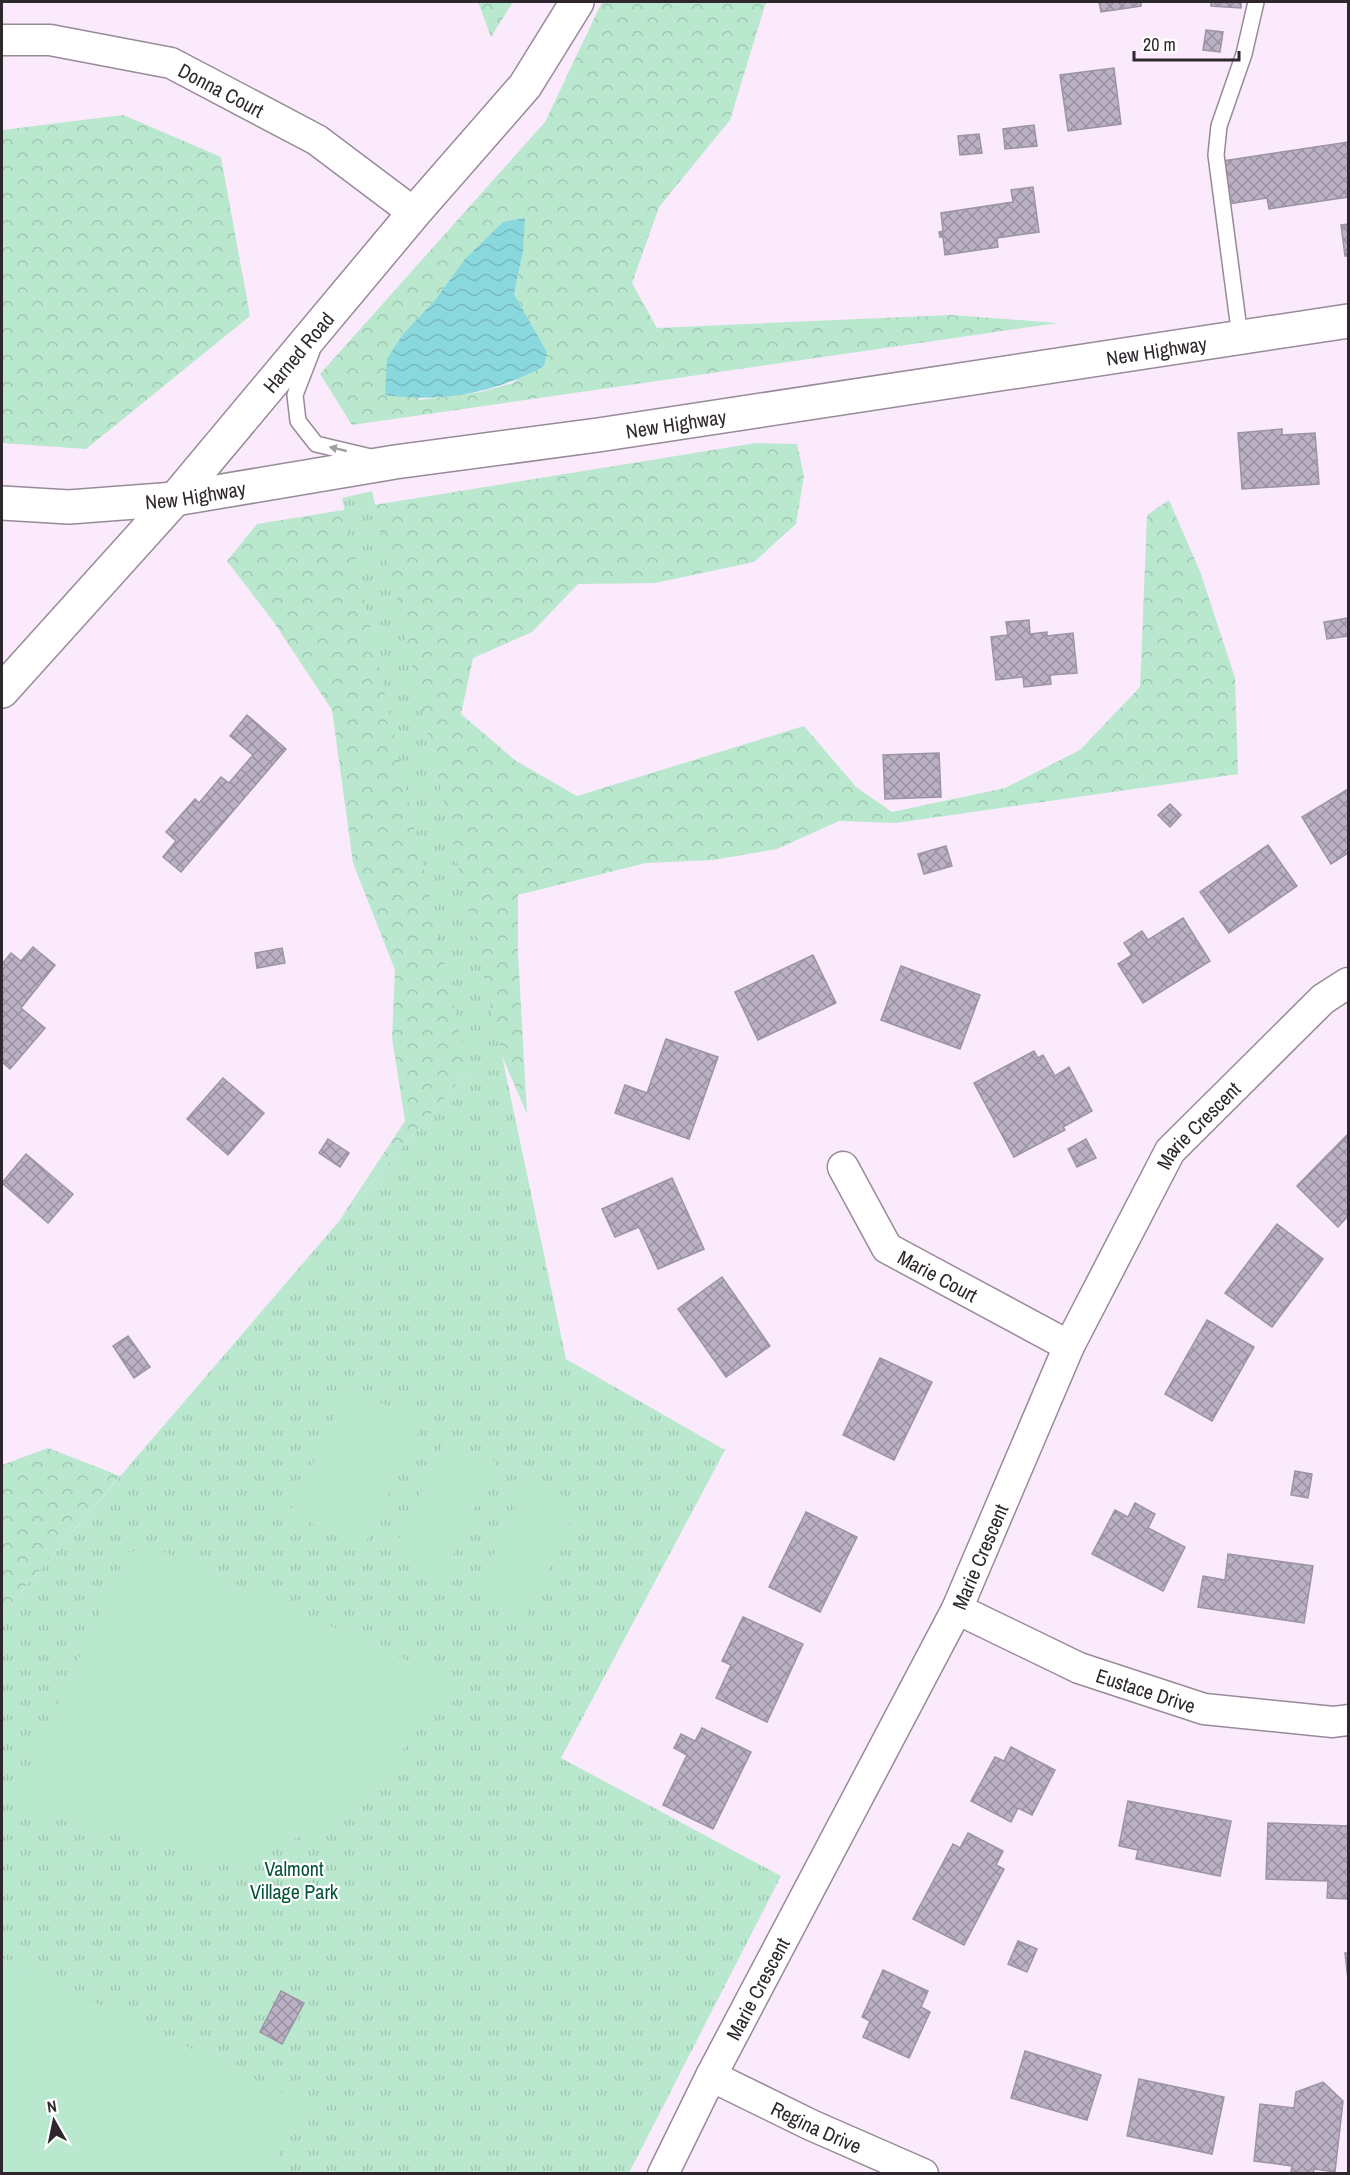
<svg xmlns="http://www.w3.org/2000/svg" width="1350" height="2175" font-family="'Archivo Narrow',sans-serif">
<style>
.forest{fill:url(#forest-crowns);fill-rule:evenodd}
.park{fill:url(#park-tufts)}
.pitch{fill:#b9e8ce}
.water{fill:url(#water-waves)}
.building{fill:url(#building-cross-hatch);stroke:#9d93a6;stroke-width:1.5}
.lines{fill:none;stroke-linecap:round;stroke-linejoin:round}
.lane-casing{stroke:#988a99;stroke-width:18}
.street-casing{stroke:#988a99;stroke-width:33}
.secondary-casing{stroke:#988a99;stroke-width:36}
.lane{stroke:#fff;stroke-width:15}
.street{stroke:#fff;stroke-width:30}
.secondary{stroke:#fff;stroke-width:33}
.oneway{fill:#a19ea1}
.labels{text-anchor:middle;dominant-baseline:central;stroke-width:4.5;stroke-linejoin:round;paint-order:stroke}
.street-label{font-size:20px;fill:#2e282e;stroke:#fff}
.park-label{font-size:20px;fill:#035437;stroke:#fff}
</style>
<defs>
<pattern id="forest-crowns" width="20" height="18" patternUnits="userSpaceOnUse" patternTransform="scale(1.5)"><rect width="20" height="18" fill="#b9e8ce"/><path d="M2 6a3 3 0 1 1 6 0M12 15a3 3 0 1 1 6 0" fill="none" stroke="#9fc7b1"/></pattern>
<pattern id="park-tufts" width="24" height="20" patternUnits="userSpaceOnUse" patternTransform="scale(1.5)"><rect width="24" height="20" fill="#b9e8ce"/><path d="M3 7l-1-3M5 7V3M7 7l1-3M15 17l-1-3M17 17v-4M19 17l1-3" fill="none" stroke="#9fc7b1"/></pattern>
<pattern id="water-waves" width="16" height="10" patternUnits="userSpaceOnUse" patternTransform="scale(1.5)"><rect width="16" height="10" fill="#89d8dd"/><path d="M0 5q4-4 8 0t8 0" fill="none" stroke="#77b9be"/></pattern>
<pattern id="building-cross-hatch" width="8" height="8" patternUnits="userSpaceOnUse" patternTransform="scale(1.5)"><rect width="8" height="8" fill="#bbb1c4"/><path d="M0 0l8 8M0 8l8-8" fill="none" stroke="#9890a0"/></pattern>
</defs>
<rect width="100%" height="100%" fill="#faeafb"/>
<g class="forest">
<polygon points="478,2 513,2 491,37"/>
<path d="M602,2H766L730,120L659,207L632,283L657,328L951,315L1058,323L352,425L320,374L545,122ZM523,252L514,294L547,352L513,383L481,392L419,400L403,334L436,299Z"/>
<polygon points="123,115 221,157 250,316 86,449 2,443 2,130"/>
<polygon points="756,443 797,444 804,476 796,524 754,562 655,583 578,584 532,632 473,658 461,714 516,761 577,796 804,726 856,787 892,812 1005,788 1080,750 1140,687 1147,515 1169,500 1201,574 1235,678 1238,774 895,823 839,821 777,849 713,860 646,863 518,895 518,954 527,1114 502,1056 468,1071 339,1221 405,1121 392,1038 395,970 353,863 332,710 273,621 227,561 257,524"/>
<polygon points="48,1448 120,1476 2,1614 2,1465"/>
</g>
<polygon class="park" points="372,491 502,1056 566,1359 725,1450 561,1758 781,1876 629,2173 2,2174 2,1614 468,1071 342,498"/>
<g class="pitch">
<polygon points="349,1388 423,1423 363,1548 289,1513"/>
<polygon points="446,1439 496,1462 443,1577 392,1553"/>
<polygon points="529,1479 579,1503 526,1616 475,1593"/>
<polygon points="155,1548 454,1681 361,1806 242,1866 12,1805 127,1552"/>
<polygon points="2,1958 309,2105 267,2173 2,2173"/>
</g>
<path class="water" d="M525,218L523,252L514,294L547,352L544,366C495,393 441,403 385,395L387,359L403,334L436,299L465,259L503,222Z"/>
<g class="building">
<polygon points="1099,2 1141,2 1141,6 1101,12"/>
<polygon points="1211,2 1241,2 1241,8 1211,6"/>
<polygon points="1206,30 1223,32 1220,52 1203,50"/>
<polygon points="1114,68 1121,124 1068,131 1060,75"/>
<polygon points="1034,125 1037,146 1005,149 1003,129"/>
<polygon points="979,134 982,153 960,155 958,136"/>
<polygon points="1348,142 1348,197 1269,209 1267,198 1229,204 1223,161"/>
<polygon points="1033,187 1039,232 997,238 998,247 945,255 943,237 940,237 939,232 943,231 941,213 1013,202 1011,190"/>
<polygon points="1348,224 1348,256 1345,256 1341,225"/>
<polygon points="1282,429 1282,435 1315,433 1319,484 1242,489 1238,433"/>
<polygon points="1348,618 1348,636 1327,639 1324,622"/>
<polygon points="1029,620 1030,634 1047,632 1047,636 1073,633 1077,673 1050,675 1051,684 1024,687 1023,677 996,680 991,637 1008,635 1006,622"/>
<polygon points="247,715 286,749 181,872 163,857 176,841 166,832 195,799 199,803 221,777 229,783 253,755 230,736"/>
<polygon points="939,753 941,797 885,799 883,755"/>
<polygon points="1348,789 1348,853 1331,864 1302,817"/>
<polygon points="1170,804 1181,815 1170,827 1158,815"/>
<polygon points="1268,845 1297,886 1229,933 1200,892"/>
<polygon points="946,846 952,866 924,874 918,854"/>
<polygon points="1183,918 1210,961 1143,1003 1118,964 1132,955 1124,943 1142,931 1148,940"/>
<polygon points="33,947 55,965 21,1008 45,1028 10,1069 2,1062 2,964 11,953 21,961"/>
<polygon points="282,948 285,963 257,968 255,953"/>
<polygon points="813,955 836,1003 758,1040 735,992"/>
<polygon points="901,966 980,995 960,1049 881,1020"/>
<polygon points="666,1039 718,1057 689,1139 615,1113 625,1085 647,1093"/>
<polygon points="1034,1051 1038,1058 1043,1055 1055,1076 1069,1067 1092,1111 1063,1127 1065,1130 1014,1157 974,1083"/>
<polygon points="223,1078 264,1113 228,1155 187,1119"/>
<polygon points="1348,1134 1348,1216 1338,1227 1297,1186"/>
<polygon points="328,1139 349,1153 340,1167 319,1153"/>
<polygon points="1086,1139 1096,1158 1077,1167 1068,1149"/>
<polygon points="26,1154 73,1194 48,1223 2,1183"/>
<polygon points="672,1178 704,1249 658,1269 639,1227 615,1237 602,1209"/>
<polygon points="1277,1224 1323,1259 1272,1327 1225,1293"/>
<polygon points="722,1277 770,1346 726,1377 678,1309"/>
<polygon points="1207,1320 1254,1347 1212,1421 1165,1394"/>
<polygon points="128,1336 150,1367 134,1378 113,1346"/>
<polygon points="880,1358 932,1382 894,1460 843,1435"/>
<polygon points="1295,1471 1312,1474 1308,1498 1291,1495"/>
<polygon points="1135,1503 1155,1514 1148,1528 1185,1547 1163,1591 1092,1554 1115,1510 1128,1517"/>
<polygon points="806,1512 857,1537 820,1612 769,1587"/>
<polygon points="1228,1554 1313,1566 1304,1623 1198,1607 1203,1576 1225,1580"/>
<polygon points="743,1617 803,1644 767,1722 716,1698 731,1665 722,1661"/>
<polygon points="702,1728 751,1752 713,1829 663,1805 687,1755 674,1748 681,1734 695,1741"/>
<polygon points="1011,1747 1055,1770 1032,1815 1018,1808 1011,1822 971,1801 995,1757 1004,1761"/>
<polygon points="1128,1801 1231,1821 1220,1876 1136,1859 1138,1850 1119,1846"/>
<polygon points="1268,1823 1348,1826 1348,1899 1327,1898 1328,1881 1266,1879"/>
<polygon points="968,1833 1003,1851 996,1865 1004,1869 964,1945 913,1919 953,1844 960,1848"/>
<polygon points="1018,1941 1037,1949 1027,1972 1008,1964"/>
<polygon points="1345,1953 1348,1953 1348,1980"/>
<polygon points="883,1970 928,1991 921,2007 930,2012 909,2058 863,2037 870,2021 862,2017"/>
<polygon points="281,1991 304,2003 282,2044 260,2032"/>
<polygon points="1025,2051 1101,2075 1087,2120 1011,2098"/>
<polygon points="1139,2079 1224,2097 1212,2154 1127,2136"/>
<polygon points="1323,2082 1343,2101 1335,2172 1314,2169 1313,2174 1299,2174 1291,2172 1292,2166 1254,2161 1260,2104 1294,2108 1296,2092"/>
</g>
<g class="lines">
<defs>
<g id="lane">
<polyline points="1240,337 1216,155 1219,126 1244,54 1256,2"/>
<polyline points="312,351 295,395 298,421 316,444 371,457"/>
</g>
<g id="street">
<path id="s1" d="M2,40H50L171,63L317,140L414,213"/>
<path id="s2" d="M843,1167L887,1248L1069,1346"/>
<path id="s3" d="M957,1609L1079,1668L1204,1709L1333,1722L1348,1720"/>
<path id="s4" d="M711,2076L811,2125L923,2174"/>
<path id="s5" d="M663,2174L711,2076L957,1609L1069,1346L1170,1151L1323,999L1348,983"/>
</g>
<g id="secondary">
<path id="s6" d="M2,503L69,507L175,499L395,462L598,435L1348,321"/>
<path id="s7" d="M2,691L175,499L414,213L525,86L577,2"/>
</g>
</defs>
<use href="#lane" class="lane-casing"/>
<use href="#street" class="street-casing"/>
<use href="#secondary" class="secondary-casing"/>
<use href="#lane" class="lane"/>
<use href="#street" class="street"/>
<use href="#secondary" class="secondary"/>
</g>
<defs><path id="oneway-solid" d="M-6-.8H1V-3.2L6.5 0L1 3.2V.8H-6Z" transform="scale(1.5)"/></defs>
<use class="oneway" href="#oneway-solid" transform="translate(338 449) rotate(-167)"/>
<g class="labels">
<g class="street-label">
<text stroke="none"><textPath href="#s1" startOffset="228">Donna Court</textPath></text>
<text stroke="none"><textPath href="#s6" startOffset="1166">New Highway</textPath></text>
<text stroke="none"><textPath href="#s7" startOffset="450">Harned Road</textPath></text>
<text stroke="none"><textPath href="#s6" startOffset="680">New Highway</textPath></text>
<text stroke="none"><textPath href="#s6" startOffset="194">New Highway</textPath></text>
<text stroke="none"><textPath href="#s5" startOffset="1180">Marie Crescent</textPath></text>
<text stroke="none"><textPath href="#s2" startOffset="150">Marie Court</textPath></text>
<text stroke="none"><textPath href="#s5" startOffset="694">Marie Crescent</textPath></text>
<text stroke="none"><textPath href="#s3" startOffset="206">Eustace Drive</textPath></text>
<text stroke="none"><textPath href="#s5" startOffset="208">Marie Crescent</textPath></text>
<text stroke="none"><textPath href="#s4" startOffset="117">Regina Drive</textPath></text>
</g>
<g class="park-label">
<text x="294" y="1868">Valmont<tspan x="294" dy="23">Village Park</tspan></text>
</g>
</g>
<rect width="1350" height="2175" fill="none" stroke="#2e282e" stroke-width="6"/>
<g transform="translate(54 2121) rotate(351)" stroke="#ffffff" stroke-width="4.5" paint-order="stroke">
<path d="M0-4.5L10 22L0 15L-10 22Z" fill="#2e282e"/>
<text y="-9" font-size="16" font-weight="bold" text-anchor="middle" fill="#2e282e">N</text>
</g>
<path d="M1134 51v9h105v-9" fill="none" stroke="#2e282e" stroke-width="3"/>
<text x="1143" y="51" font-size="18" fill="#2e282e" stroke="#ffffff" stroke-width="4.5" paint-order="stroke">20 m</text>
</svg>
